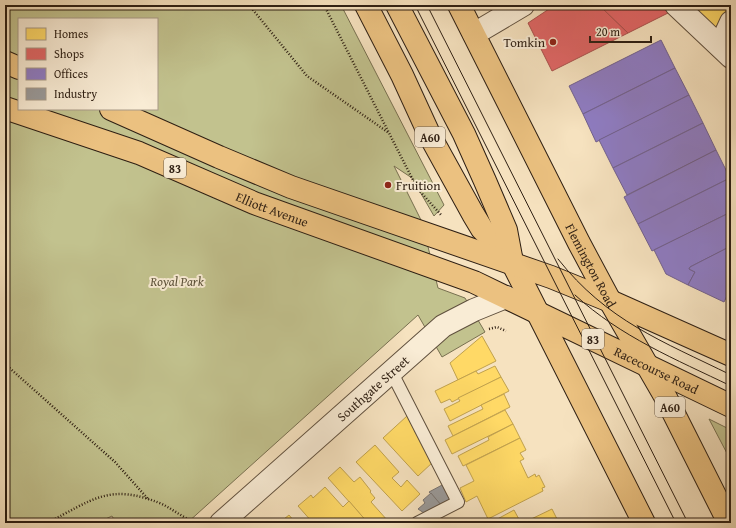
<svg xmlns="http://www.w3.org/2000/svg" width="736" height="528" font-family="'Gentium Book Plus',serif">
<style>
.green{fill:#c2c28e;stroke:#787050;fill-rule:evenodd}
.homes{fill:#ffd966;stroke:#c0a14d}
.shops{fill:#e06666;stroke:#ab514d}
.offices{fill:#8e7cc3;stroke:#71608e}
.industry{fill:#999;stroke:#797471}
.lines{fill:none;stroke-linecap:round;stroke-linejoin:round}
.lane-casing{stroke:#60503e;stroke-width:14}
.street-casing{stroke:#60503e;stroke-width:24}
.primary-casing{stroke:#2e1f13;stroke-width:24}
.highway-casing{stroke:#2e1f13;stroke-width:24}
.path{stroke:#2e1f13;stroke-width:2.5;stroke-dasharray:1 2;stroke-linecap:butt}
.lane{stroke:#f9ecd5;stroke-width:12}
.street{stroke:#f9ecd5;stroke-width:22}
.primary{stroke:#ebc180;stroke-width:22}
.highway{stroke:#ebc180;stroke-width:22}
.tram{stroke:#2e1f13;stroke-width:1}
.poi-dot{fill:#8f2418;stroke:#f9ecd5;stroke-width:1.5}
.labels{text-anchor:middle;dominant-baseline:central;stroke-width:4;stroke-linejoin:round;paint-order:stroke}
.shield{fill:#f9ecd5;stroke:#6b5c4d;stroke-width:1}
.shield-label{font-size:12px;font-weight:bold;fill:#2e1f13}
.poi-label{font-size:13px;fill:#2e1f13;stroke:#f9ecd5;text-anchor:end}
.street-label{font-size:13px;fill:#2e1f13;stroke:#f9ecd5}
.park-label{font-size:13px;font-style:italic;fill:#5a5038;stroke:#f9ecd5}
</style>
<rect width="100%" height="100%" fill="#f6e2bf"/>
<filter id="stains"><feTurbulence type="fractalNoise" baseFrequency=".005" numOctaves="4"/><feColorMatrix values="0 0 0 0 .2 0 0 0 0 .09 0 0 0 0 .02 0 0 0 .5 -.17"/></filter>
<radialGradient id="worn" r=".72"><stop offset=".6" stop-color="#630" stop-opacity="0"/><stop offset="1" stop-color="#630" stop-opacity=".3"/></radialGradient>
<g class="green">
<path d="M5,5H341L444,205L434,216L412,178L394,166L422,222L438,288L465,298L485,332L442,357L418,315L187,523H116L112,516L97,523H5ZM19,19H157V109H19Z"/>
<polygon points="709,419 731,430 731,461"/>
</g>
<g class="homes">
<polygon points="705,5 729,5 731,7 728,15 712,30 692,18"/>
<polygon points="482,336 496,361 458,380 450,363"/>
<polygon points="495,366 501,377 452,402 450,399 441,403 435,391 476,371 478,374"/>
<polygon points="501,377 509,391 450,421 444,409 460,401 458,398"/>
<polygon points="504,394 510,407 453,436 448,426 483,409 481,405"/>
<polygon points="505,410 513,424 452,454 445,440"/>
<polygon points="407,416 418,428 414,431 425,443 433,462 418,476 383,438"/>
<polygon points="513,424 520,438 463,466 458,456 489,440 488,437"/>
<polygon points="520,438 526,450 520,453 524,459 520,461 528,478 535,474 536,477 539,475 545,487 542,488 543,491 488,519 477,496 466,502 460,488 474,481 466,465"/>
<polygon points="375,445 399,472 392,478 401,487 407,480 420,494 402,511 356,462"/>
<polygon points="340,467 354,482 360,477 371,491 370,492 375,498 371,502 388,521 368,523 328,478"/>
<polygon points="325,487 343,507 349,501 368,523 356,523 353,519 349,523 313,523 298,506 311,495 313,498"/>
<polygon points="552,509 559,523 526,523 525,522"/>
<polygon points="514,510 521,523 490,523"/>
<polygon points="289,515 294,521 279,523"/>
</g>
<g class="shops">
<polygon points="555,5 599,5 628,33 552,71 528,23"/>
<polygon points="599,5 666,5 672,11 628,33"/>
</g>
<g class="offices">
<polygon points="661,40 675,68 583,114 569,86"/>
<polygon points="675,68 689,95 596,142 583,114"/>
<polygon points="689,95 703,123 613,168 599,140"/>
<polygon points="703,123 716,150 627,195 613,168"/>
<polygon points="716,150 730,178 638,224 624,197"/>
<polygon points="730,178 731,212 652,251 638,224"/>
<polygon points="731,212 731,246 690,267 689,269 695,272 688,285 666,274 654,250"/>
<polygon points="731,246 731,288 724,302 688,285 695,272 689,269 690,267"/>
</g>
<g class="industry">
<polygon points="444,484 451,497 448,502 441,505 429,492"/>
<polygon points="431,493 441,505 424,513 418,509 425,503 423,500"/>
</g>
<g class="lines">
<defs>
<polyline id="lane" points="391,371 458,502 417,523"/>
<g id="street">
<polyline points="676,5 731,57"/>
<polyline points="474,34 523,5"/>
<polyline points="720,46 731,22"/>
<path id="s1" d="M221,523L443,326L474,310L506,297"/>
</g>
<polyline id="primary" points="366,5 402,75 430,136 473,214 482,229 511,258"/>
<g id="highway">
<polyline points="397,5 464,134 485,181 506,230 512,262 644,523"/>
<path id="s2" d="M459,5L579,243L610,301L666,398L729,523"/>
<polyline points="5,62 19,68"/>
<path id="s3" d="M5,108L139,153L254,203L474,282L731,406"/>
<polyline points="111,109 219,157 291,187 551,277 610,301 731,355"/>
</g>
</defs>
<use href="#lane" class="lane-casing"/>
<use href="#street" class="street-casing"/>
<use href="#primary" class="primary-casing"/>
<use href="#highway" class="highway-casing"/>
<g class="path">
<polyline points="249,5 307,76 389,133 417,188 442,216"/>
<polyline points="324,5 389,133"/>
<polyline points="489,329 497,327 506,331"/>
<polyline points="5,364 115,462 149,500"/>
<path d="M47,523C93,500 109,482 162,504C174,510 185,519 197,523"/>
</g>
<use href="#lane" class="lane"/>
<use href="#street" class="street"/>
<use href="#primary" class="primary"/>
<use href="#highway" class="highway"/>
<g class="tram">
<polyline points="415,5 676,523"/>
<polyline points="427,5 688,523"/>
<path d="M558,259C607,321 662,341 731,375"/>
<path d="M575,295C621,337 675,359 731,386"/>
</g>
</g>
<g class="poi-dot">
<circle cx="553" cy="42" r="4"/>
<circle cx="388" cy="185" r="4"/>
</g>
<g class="labels">
<g class="shield">
<rect x="415" y="127" width="30" height="20" rx="3"/>
<rect x="164" y="158" width="22" height="20" rx="3"/>
<rect x="582" y="329" width="22" height="20" rx="3"/>
<rect x="655" y="397" width="30" height="20" rx="3"/>
</g>
<g class="shield-label">
<text x="430" y="137">A60</text>
<text x="175" y="168">83</text>
<text x="593" y="339">83</text>
<text x="670" y="407">A60</text>
</g>
<g class="poi-label">
<text x="545" y="42">Tomkin</text>
<text x="396" y="185" text-anchor="start">Fruition</text>
</g>
<g class="street-label">
<text stroke="none"><textPath href="#s3" startOffset="286">Elliott Avenue</textPath></text>
<text stroke="none"><textPath href="#s2" startOffset="292">Flemington Road</textPath></text>
<text stroke="none"><textPath href="#s3" startOffset="703">Racecourse Road</textPath></text>
<text stroke="none"><textPath href="#s1" startOffset="203">Southgate Street</textPath></text>
</g>
<g class="park-label">
<text x="177" y="281">Royal Park</text>
</g>
</g>
<rect width="736" height="528" fill="none" stroke="#f6e2bf" stroke-width="20"/>
<rect x="6" y="6" width="724" height="516" fill="none" stroke="#2e1f13" stroke-width="2"/>
<rect x="10" y="10" width="716" height="508" fill="none" stroke="#2e1f13"/>
<rect x="18" y="18" width="140" height="92" fill="#f9ecd5" stroke="#a89a87"/>
<rect x="26" y="28" width="20" height="12" fill="#ffd966" stroke="#a89a87"/>
<text x="54" y="38" font-size="12" fill="#2e1f13">Homes</text>
<rect x="26" y="48" width="20" height="12" fill="#e06666" stroke="#a89a87"/>
<text x="54" y="58" font-size="12" fill="#2e1f13">Shops</text>
<rect x="26" y="68" width="20" height="12" fill="#8e7cc3" stroke="#a89a87"/>
<text x="54" y="78" font-size="12" fill="#2e1f13">Offices</text>
<rect x="26" y="88" width="20" height="12" fill="#999999" stroke="#a89a87"/>
<text x="54" y="98" font-size="12" fill="#2e1f13">Industry</text>
<path d="M590 36v6h61v-6" fill="none" stroke="#2e1f13" stroke-width="2"/>
<text x="596" y="36" font-size="12" fill="#2e1f13" stroke="#f9ecd5" stroke-width="3" paint-order="stroke">20 m</text>
<rect width="100%" height="100%" filter="url(#stains)"/>
<rect width="100%" height="100%" fill="url(#worn)"/>
</svg>
